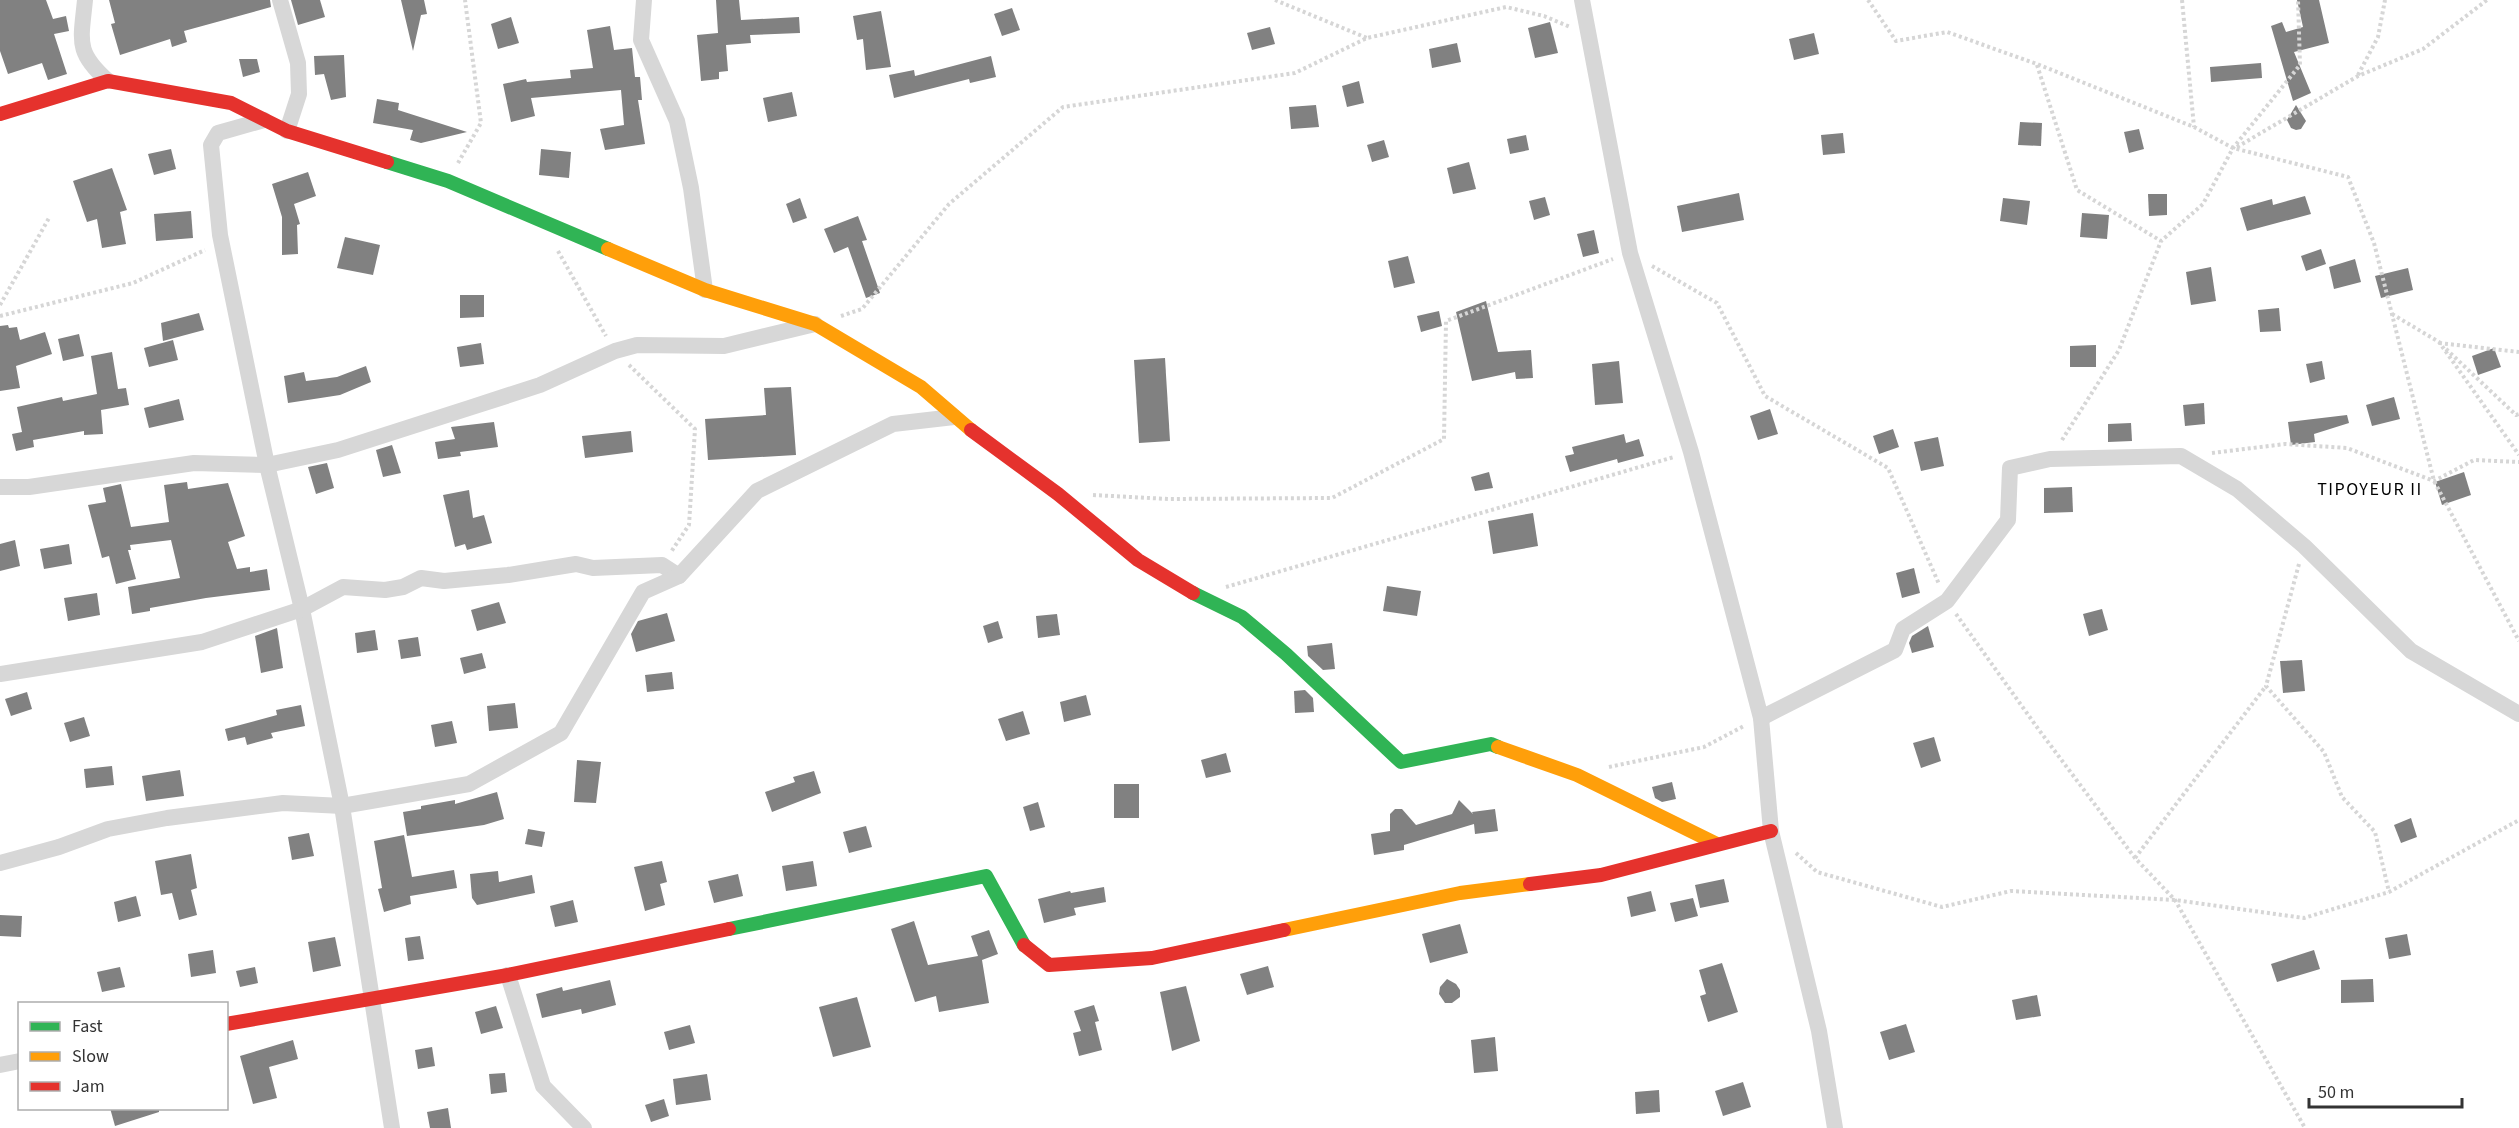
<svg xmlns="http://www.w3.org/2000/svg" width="2519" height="1128" font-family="'Source Sans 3',sans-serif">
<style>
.building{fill:#818181}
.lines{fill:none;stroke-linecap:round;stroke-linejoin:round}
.path{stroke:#d6d6d6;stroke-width:4;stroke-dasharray:3 3;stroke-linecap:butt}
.street{stroke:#d7d7d7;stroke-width:16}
.fast{stroke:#30b455;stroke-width:14}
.slow{stroke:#ff9f0a;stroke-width:14}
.jam{stroke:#e5322d;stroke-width:14}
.labels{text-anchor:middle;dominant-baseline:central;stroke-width:6;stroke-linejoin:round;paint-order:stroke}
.neighbourhood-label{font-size:18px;letter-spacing:1.5px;fill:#000;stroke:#fff}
</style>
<rect width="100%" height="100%" fill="#fff"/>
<g class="building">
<polygon points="0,0 46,0 53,19 66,16 69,31 54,34 67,74 48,80 42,63 8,74 0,51"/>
<polygon points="109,0 270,0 271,7 184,31 187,42 172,47 170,39 120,55 111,24 115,23"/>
<polygon points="291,0 320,0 325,17 298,25"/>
<polygon points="401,0 424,0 427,14 421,15 413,51"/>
<polygon points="716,0 739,0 741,20 799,17 800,33 750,35 751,43 726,45 728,71 719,72 719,79 701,81 697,35 718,33"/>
<polygon points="2297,0 2319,0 2329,43 2294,52 2311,93 2293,101 2271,26 2282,22 2286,32 2303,27"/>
<polygon points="1012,8 1020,30 1002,36 994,14"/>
<polygon points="881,11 891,67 866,70 863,39 857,40 853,16"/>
<polygon points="511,17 519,43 498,49 491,24"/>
<polygon points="1550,22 1558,53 1535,58 1528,28"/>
<polygon points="610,26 614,50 632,48 635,77 640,77 642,100 638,100 645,144 605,150 600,129 624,125 621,90 531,98 535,116 511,122 503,84 526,79 527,82 571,78 570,70 593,68 587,30"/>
<polygon points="1270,27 1275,44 1252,50 1247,33"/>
<polygon points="1814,33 1819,54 1794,60 1789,39"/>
<polygon points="1457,43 1461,62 1432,68 1429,49"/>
<polygon points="344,55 346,97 331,100 324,74 315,75 314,56"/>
<polygon points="991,56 996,77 970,83 969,79 894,98 889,75 914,70 915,76"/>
<polygon points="239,59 257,59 260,72 243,77"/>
<polygon points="2261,63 2262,78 2211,82 2210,67"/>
<polygon points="1359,81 1364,103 1347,107 1342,86"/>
<polygon points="792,92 797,116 768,122 763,98"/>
<polygon points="377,99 399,103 398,110 467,132 421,143 410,140 413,130 373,123"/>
<polygon points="1316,105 1319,127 1291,129 1289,107"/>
<polygon points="2296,105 2306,121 2301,129 2296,130 2291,128 2287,120"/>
<polygon points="2020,122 2042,123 2041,146 2018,145"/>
<polygon points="2139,129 2144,149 2129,153 2124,132"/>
<polygon points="1843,133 1845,153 1823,155 1821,135"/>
<polygon points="1526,135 1529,150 1510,154 1507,139"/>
<polygon points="1384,140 1389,157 1372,162 1367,145"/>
<polygon points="171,149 176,169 154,175 148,154"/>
<polygon points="541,149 571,152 569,178 539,175"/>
<polygon points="1469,162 1476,189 1453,194 1447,168"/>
<polygon points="112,168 127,210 120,212 126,244 102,248 97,219 87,222 73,181"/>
<polygon points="308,172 316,196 294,204 300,224 297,225 298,254 282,255 282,217 272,184"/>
<polygon points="1739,193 1744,220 1682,232 1677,206"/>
<polygon points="2148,194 2167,194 2167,215 2149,216"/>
<polygon points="2305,196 2311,214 2247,231 2240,208 2272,199 2273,205"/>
<polygon points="1545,197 1550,215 1534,220 1529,201"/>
<polygon points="800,198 807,218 793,223 786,204"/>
<polygon points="2003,198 2030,201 2027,225 2000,221"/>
<polygon points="191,211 193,238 156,241 154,214"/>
<polygon points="2082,213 2109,215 2107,239 2080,237"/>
<polygon points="858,216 867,240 862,241 880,293 866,298 848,247 834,253 824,229"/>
<polygon points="1594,230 1599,253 1583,257 1577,234"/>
<polygon points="345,237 380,245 373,275 337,268"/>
<polygon points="2321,249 2326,264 2306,271 2301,256"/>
<polygon points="1408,256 1415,283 1394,288 1388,261"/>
<polygon points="2355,259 2361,282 2334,289 2329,267"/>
<polygon points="2211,267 2216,301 2191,305 2186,272"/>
<polygon points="2408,268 2413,290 2381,298 2375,276"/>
<polygon points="460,295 484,295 484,317 460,318"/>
<polygon points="1486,301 1498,352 1531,350 1533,378 1516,379 1515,372 1472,381 1456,312"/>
<polygon points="2279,308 2281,331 2260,332 2258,310"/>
<polygon points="1439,311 1442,326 1421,332 1417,316"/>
<polygon points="199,313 204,330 163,341 161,323"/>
<polygon points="8,325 9,328 17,327 20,340 45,332 52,354 16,366 20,388 0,391 0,326"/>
<polygon points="79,334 84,356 63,361 58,339"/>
<polygon points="173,340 178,360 149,367 144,348"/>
<polygon points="481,343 484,364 460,367 457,347"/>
<polygon points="2096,345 2096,367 2070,367 2070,346"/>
<polygon points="2494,348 2501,367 2478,375 2472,356"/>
<polygon points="112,352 118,389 126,388 129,405 101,410 103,434 84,435 84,431 33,440 34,447 16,451 12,434 22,432 17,407 62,397 63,401 97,394 91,356"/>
<polygon points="1165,358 1170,441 1139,443 1134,360"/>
<polygon points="1619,361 1623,403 1595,405 1592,364"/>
<polygon points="2322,361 2325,379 2310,383 2306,364"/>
<polygon points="366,366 371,382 340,395 288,403 284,376 304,372 306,381 337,377"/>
<polygon points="791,387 796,455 708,460 705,419 766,415 764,388"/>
<polygon points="2394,397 2400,419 2372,426 2366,405"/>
<polygon points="179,399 184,420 149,428 144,408"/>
<polygon points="2204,403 2205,424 2185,426 2183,405"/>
<polygon points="1770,409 1778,434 1758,440 1750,416"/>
<polygon points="2347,415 2349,423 2314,434 2315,442 2291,445 2288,422"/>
<polygon points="494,422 498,447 460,452 461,456 438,459 435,442 455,439 451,427"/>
<polygon points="2131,423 2132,441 2108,442 2108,424"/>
<polygon points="1893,429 1899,447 1879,454 1873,436"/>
<polygon points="631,431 633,452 585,458 582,436"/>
<polygon points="1624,434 1626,443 1639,439 1644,456 1618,463 1617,459 1570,472 1565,456 1574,454 1572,447"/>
<polygon points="1938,437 1944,466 1921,471 1914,442"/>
<polygon points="392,445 401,473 383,477 376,450"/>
<polygon points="327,463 334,488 316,494 308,467"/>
<polygon points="1489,472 1493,488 1475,491 1471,477"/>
<polygon points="2464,472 2471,495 2442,505 2435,482"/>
<polygon points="187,482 188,489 228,483 245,536 228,542 237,569 250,567 250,572 267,569 270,590 206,598 150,608 150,611 132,614 128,587 180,578 171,540 130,545 131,550 128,550 136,579 116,584 109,556 102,558 88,505 106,502 103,488 121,484 131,527 169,522 164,485"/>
<polygon points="2072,487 2073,512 2044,513 2044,488"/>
<polygon points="469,490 473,518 484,515 492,543 467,550 465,544 455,547 443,495"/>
<polygon points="1533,513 1538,546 1493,554 1488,521"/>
<polygon points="15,540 20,566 0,571 0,544"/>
<polygon points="69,544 72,564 44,569 40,549"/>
<polygon points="1914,568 1920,593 1902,598 1896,573"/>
<polygon points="1387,586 1421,591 1417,616 1383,611"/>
<polygon points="97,593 100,615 68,621 64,598"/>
<polygon points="499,602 506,623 477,631 471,610"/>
<polygon points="2102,609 2108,630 2089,636 2083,614"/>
<polygon points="667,613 675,641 636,652 631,634 638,621"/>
<polygon points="1057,614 1060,635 1038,638 1036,616"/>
<polygon points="998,621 1003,638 988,643 983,626"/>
<polygon points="1928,626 1934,647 1912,653 1909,643 1912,636"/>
<polygon points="277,628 283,668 261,673 255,636"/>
<polygon points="375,630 378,650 357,653 355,633"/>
<polygon points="418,637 421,656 401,659 398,640"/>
<polygon points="1332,643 1335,669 1323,670 1308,656 1307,646"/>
<polygon points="482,653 486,668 464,674 460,658"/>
<polygon points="2302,660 2305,691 2283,693 2280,661"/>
<polygon points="672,672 674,689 647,692 645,675"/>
<polygon points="1305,690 1313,698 1314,712 1295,713 1294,691"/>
<polygon points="27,692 32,709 11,716 5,699"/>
<polygon points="1086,695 1091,715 1064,722 1060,702"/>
<polygon points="515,703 518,728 489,731 487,706"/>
<polygon points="301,705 305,726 271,733 273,738 247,745 245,737 228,741 225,729 277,715 276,710"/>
<polygon points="1023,711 1030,734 1006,741 998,719"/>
<polygon points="84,717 90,736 70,742 64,723"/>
<polygon points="452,721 457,743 435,747 431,725"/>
<polygon points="1934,737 1941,761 1921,768 1913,743"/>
<polygon points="1226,753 1231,772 1206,778 1201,760"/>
<polygon points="577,760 601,762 596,803 574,802"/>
<polygon points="112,766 114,785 86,788 84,769"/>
<polygon points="180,770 184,796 146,801 142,776"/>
<polygon points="814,771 821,793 772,812 765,792 795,782 793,777"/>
<polygon points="1672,782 1676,799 1662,802 1655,798 1652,787"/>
<rect x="1114" y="784" width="25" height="34"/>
<polygon points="497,792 504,819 484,825 407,836 403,812 421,809 421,806 455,800 455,804"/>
<polygon points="1459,800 1473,814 1472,812 1495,809 1498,831 1475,834 1474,824 1404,845 1404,850 1374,855 1371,834 1390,831 1390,814 1395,809 1402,809 1416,825 1452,814"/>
<polygon points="1038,802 1045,827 1030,831 1023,807"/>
<polygon points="2411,818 2417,837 2401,843 2394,825"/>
<polygon points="866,826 872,847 849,853 843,832"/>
<polygon points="528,829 545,832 542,847 525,844"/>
<polygon points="309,833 314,856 292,860 288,837"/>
<polygon points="404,835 412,877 454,870 457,888 410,896 411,904 384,912 378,889 382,888 374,841"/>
<polygon points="191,854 197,888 191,890 197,915 179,920 172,893 161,895 155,861"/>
<polygon points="662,861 667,882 660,884 665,905 645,911 634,867"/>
<polygon points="813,861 817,886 786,891 782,866"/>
<polygon points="498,871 499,882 532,875 535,893 477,905 472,898 470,874"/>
<polygon points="738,874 743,896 714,903 708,881"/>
<polygon points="1724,879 1729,902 1700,908 1695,885"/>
<polygon points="1104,887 1106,902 1074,908 1076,915 1044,923 1038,899 1070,891 1071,893"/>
<polygon points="1651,891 1656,911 1631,917 1627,897"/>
<polygon points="136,896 141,916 118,922 114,902"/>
<polygon points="1693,898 1698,916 1675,922 1670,903"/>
<polygon points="573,900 578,922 555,927 550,906"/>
<polygon points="0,915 22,916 21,937 0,936"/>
<polygon points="914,921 928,965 978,956 971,936 989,930 998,954 982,960 989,1003 939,1012 936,996 915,1002 891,929"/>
<polygon points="1460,924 1468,953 1430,963 1422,934"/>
<polygon points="2407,934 2411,955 2389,959 2385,938"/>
<polygon points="420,936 424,959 408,961 405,938"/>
<polygon points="335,937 341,966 313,972 308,942"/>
<polygon points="213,950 216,973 191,977 188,954"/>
<polygon points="2314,950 2320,969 2277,982 2271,964"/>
<polygon points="1722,963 1738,1012 1708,1022 1700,996 1706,994 1699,970"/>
<polygon points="1268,966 1274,987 1247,995 1240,974"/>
<polygon points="120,967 125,987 102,992 97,972"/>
<polygon points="255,967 258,983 240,987 236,971"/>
<polygon points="1447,979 1456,984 1460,990 1460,997 1452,1003 1445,1003 1439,994 1440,987"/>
<polygon points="2373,979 2374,1002 2341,1003 2341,980"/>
<polygon points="610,980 616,1005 582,1014 581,1009 542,1018 536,994 562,987 563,991"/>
<polygon points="1186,986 1200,1041 1172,1051 1160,992"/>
<polygon points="2037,995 2041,1016 2016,1020 2012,1000"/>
<polygon points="857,997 871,1047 833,1057 819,1007"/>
<polygon points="1094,1005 1099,1021 1095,1022 1102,1050 1079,1056 1073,1033 1081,1031 1074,1011"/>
<polygon points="496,1006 503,1028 481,1034 475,1012"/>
<polygon points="1906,1024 1915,1052 1889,1060 1880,1032"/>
<polygon points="690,1025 695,1043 669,1050 664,1032"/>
<polygon points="1495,1037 1498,1071 1474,1073 1471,1040"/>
<polygon points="293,1040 298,1059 269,1067 277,1098 253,1104 240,1056"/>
<polygon points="432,1047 435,1066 418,1069 415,1050"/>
<polygon points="505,1073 507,1092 491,1094 489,1074"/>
<polygon points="707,1074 711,1100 676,1105 673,1079"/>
<polygon points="1743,1082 1751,1107 1723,1116 1715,1091"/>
<polygon points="1659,1090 1660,1112 1636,1114 1635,1092"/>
<polygon points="664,1099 669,1116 651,1122 645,1105"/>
<polygon points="110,1108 159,1108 159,1112 115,1126"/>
<polygon points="448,1108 451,1128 430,1128 427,1112"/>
</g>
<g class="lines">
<g class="path">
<polyline points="1275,0 1367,38"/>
<polyline points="1868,0 1896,41 1947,32 2037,64 2194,127 2233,148 2348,177 2374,243 2434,481 2519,641"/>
<polyline points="2182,0 2194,127"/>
<polyline points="2037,65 2077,190 2161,241"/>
<polyline points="2358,75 2378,37 2385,0"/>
<polyline points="2237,147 2358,76 2423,49 2487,0"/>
<polyline points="458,163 481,123 465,0"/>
<polyline points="558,251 606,336"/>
<polyline points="1652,266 1717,303 1765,396 1888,468 1939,584"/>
<polyline points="0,305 49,218"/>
<polyline points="2392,314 2439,342 2519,455"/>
<polyline points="0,316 133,283 205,250"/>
<polyline points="841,316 862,309 949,204 1063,107 1295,73 1367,38 1506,7 1544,16 1570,27"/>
<polyline points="2439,343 2519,352"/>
<polyline points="2446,349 2516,415 2519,414"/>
<polyline points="629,365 695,429 689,525 671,552"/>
<polyline points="2062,440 2119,350 2161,241 2203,204 2233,148 2300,65 2298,0"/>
<polyline points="2212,453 2285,444 2347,448 2434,481 2474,460 2519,462"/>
<polyline points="1093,495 1168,499 1332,498 1444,439 1446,321 1613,259"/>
<polyline points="2299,564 2266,686 2324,752 2342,797 2375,832 2389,892"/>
<polyline points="1226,587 1674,457"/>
<polyline points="1956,614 2039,730 2135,858 2175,900 2305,1128"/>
<polyline points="1609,767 1704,747 1744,726"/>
<polyline points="1796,853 1817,872 1942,907 2011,891 2175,900 2304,918 2389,892 2519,820"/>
<polyline points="2135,858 2266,686"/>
</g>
<g class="street">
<path d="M85,0C81,41 75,52 108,81"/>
<polyline points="280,0 298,63 299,94 287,131"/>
<polyline points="644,0 641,40 677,121 691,188 705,290"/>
<polyline points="1582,0 1630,253 1691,452 1761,718 1771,831 1819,1031 1835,1128"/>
<polyline points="264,120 218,133 211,145 220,235 267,465 302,609 342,806 392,1128"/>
<polyline points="0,487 29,487 194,463 267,465 338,450 469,408 540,385 615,351 637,345 724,346 815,324"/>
<polyline points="0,674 202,642 302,609 343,587 385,590 403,587 421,578 444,581 508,575 576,564 593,568 662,565 679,576"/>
<polyline points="1761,718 1895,650 1903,629 1947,601 2008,520 2010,468 2050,459 2181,456 2237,489 2304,546 2411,651 2519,714"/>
<polyline points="0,863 59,847 108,829 167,818 283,803 342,806 469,784 561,733 643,592 679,576 757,491 893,424 954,417"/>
<polyline points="508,975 543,1086 584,1128"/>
<polyline points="0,1065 20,1061"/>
</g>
<g class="fast">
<polyline points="387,162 448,181 608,249"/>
<polyline points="1193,593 1242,617 1286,654 1401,762 1491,744 1498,747"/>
<polyline points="729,929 986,876 1024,945"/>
</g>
<g class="slow">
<polyline points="608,249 705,290 815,324 921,387 971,430"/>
<polyline points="1498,747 1577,775 1717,844"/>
<polyline points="1284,930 1460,893 1530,884"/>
</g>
<g class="jam">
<polyline points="0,114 108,81 231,103 287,131 387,162"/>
<polyline points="971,430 1058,494 1138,560 1193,593"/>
<polyline points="1530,884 1601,875 1771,831"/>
<polyline points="1024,945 1049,965 1152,958 1284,930"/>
<polyline points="226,1024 508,975 729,929"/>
</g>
</g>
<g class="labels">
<g class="neighbourhood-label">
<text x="2370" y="489">TIPOYEUR II</text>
</g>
</g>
<rect x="18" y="1002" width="210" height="108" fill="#ffffff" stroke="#adadad" stroke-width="1.5"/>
<rect x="30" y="1022" width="30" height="9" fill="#30b455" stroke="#adadad" stroke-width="1.5"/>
<text x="72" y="1032" font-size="18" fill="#333333">Fast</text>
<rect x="30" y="1052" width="30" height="9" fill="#ff9f0a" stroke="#adadad" stroke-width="1.5"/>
<text x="72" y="1062" font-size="18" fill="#333333">Slow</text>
<rect x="30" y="1082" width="30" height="9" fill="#e5322d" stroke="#adadad" stroke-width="1.5"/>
<text x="72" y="1092" font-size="18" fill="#333333">Jam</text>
<path d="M2309 1098v9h153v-9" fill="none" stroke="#333333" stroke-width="3"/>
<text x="2318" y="1098" font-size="18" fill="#333333" stroke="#ffffff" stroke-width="4.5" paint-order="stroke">50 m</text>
</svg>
